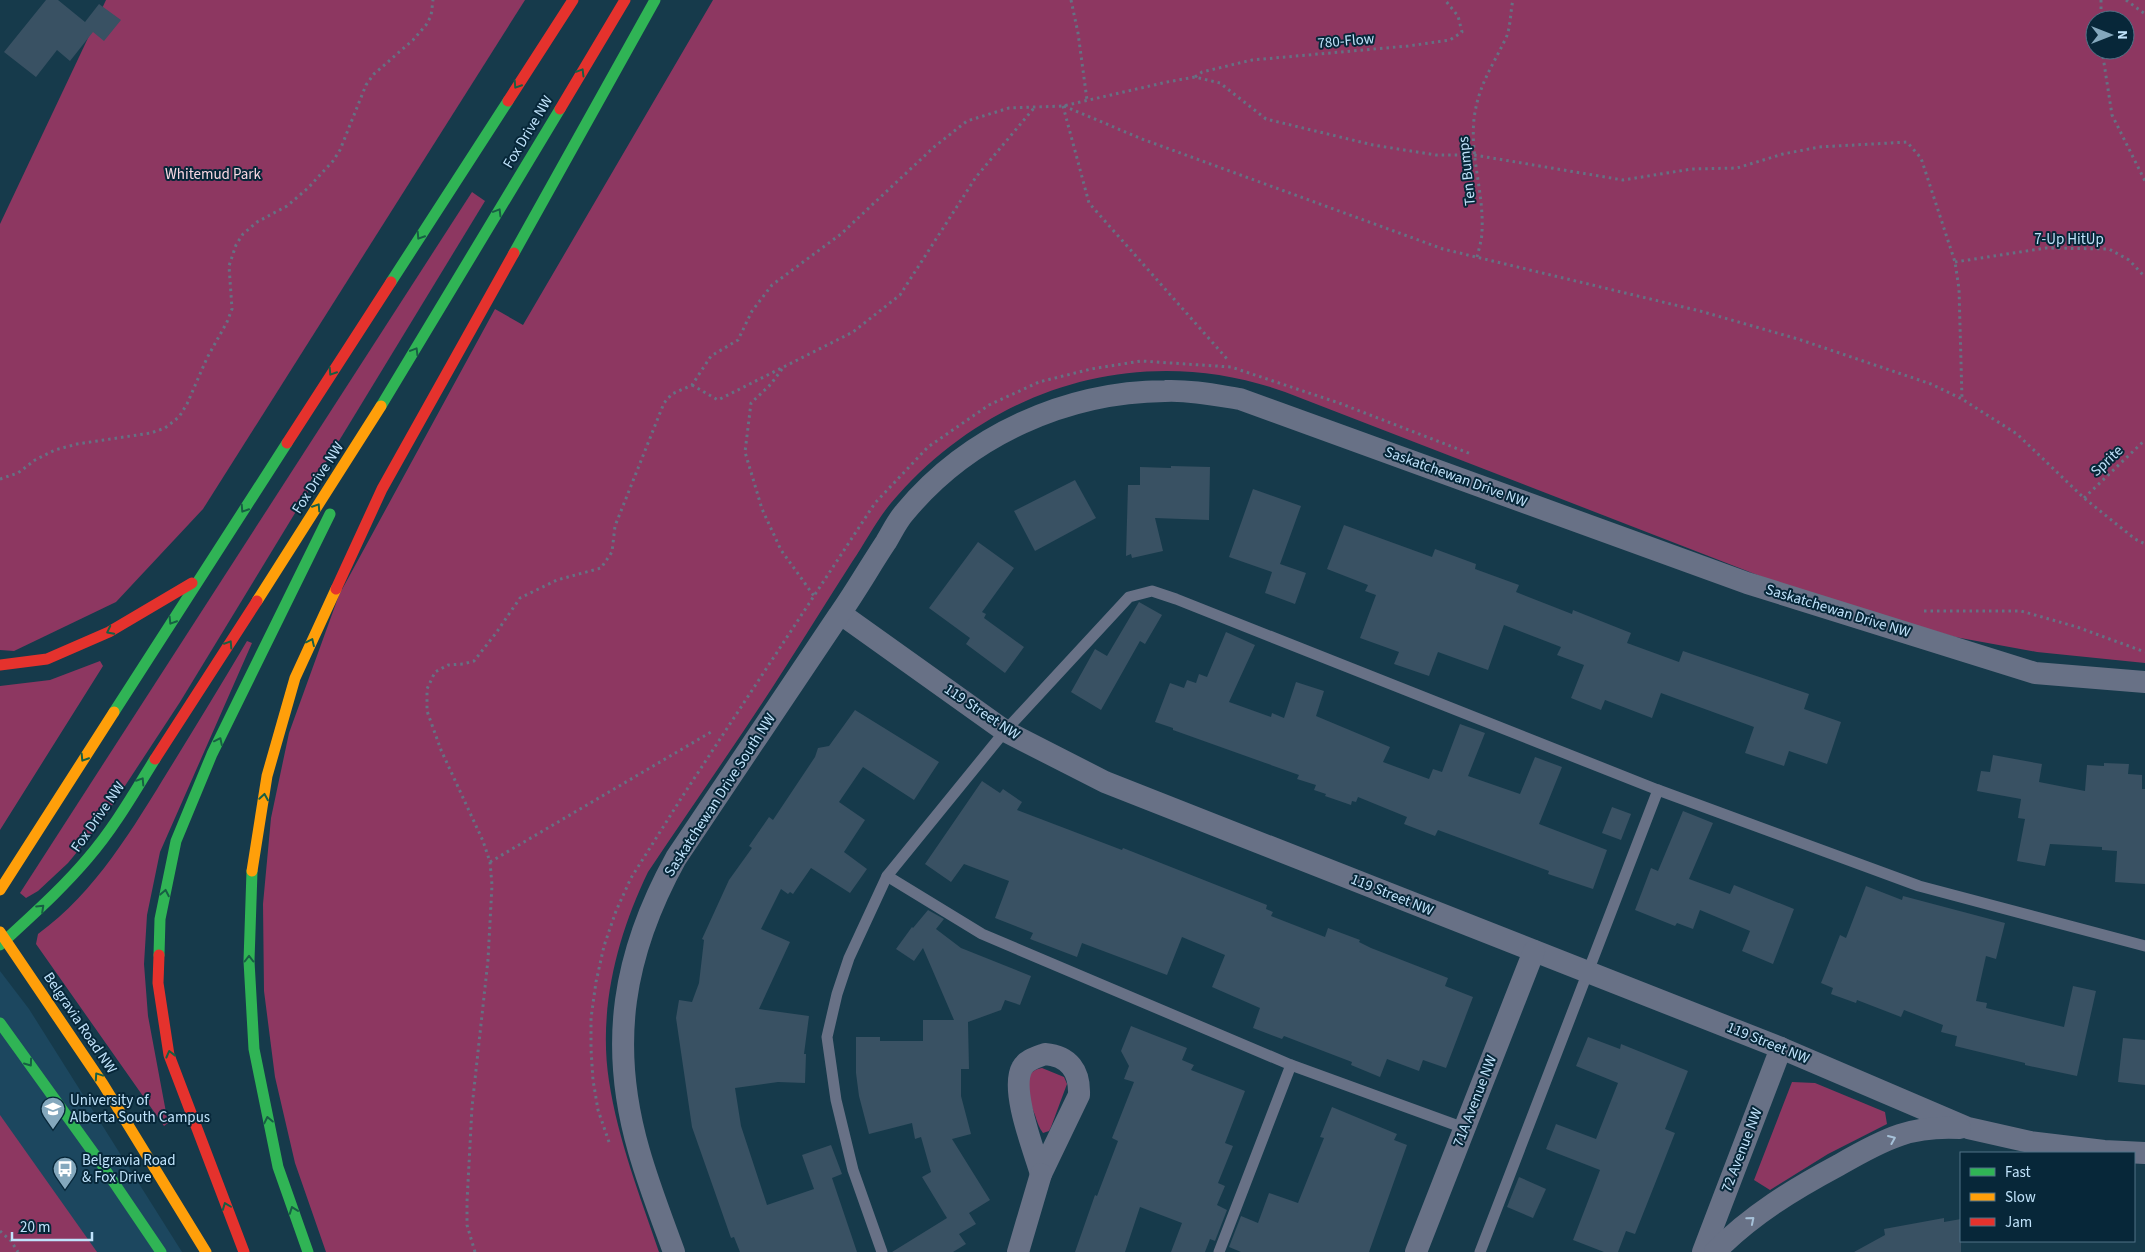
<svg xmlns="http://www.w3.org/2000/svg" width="2145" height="1252" font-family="'Source Sans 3',sans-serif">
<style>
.built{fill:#1c475f}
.green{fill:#8d3761;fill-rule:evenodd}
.building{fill:#395163}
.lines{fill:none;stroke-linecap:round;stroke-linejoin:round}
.path{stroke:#657183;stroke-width:3;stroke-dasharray:2.5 4;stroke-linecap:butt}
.lane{stroke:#687186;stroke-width:11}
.street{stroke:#687186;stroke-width:22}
.fast{stroke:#30b455;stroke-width:11}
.slow{stroke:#ff9f0a;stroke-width:11}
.jam{stroke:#e5322d;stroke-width:11}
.oneway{stroke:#175f44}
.oneway2{stroke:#a6c1d8}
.labels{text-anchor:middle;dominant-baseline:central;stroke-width:4;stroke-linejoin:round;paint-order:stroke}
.street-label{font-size:15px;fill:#c0e3fb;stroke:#072739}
.park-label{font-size:15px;fill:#f8d8e2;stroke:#072739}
.poi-label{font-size:15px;fill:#c0e3fb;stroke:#072739;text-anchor:start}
</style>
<rect width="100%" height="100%" fill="#163a4b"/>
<polygon class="built" points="0,971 29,1009 182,1252 0,1252"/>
<g class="green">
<polygon points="106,0 525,0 203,509 116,602 14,651 0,650 0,224"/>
<path d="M713,0H2145V663L2037,652L1955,637L1799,591L1285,392C1141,340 989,387 891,503C876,521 865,543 852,562C828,599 805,637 781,674C738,741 692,806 648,872C617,936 598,1010 609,1081C618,1140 640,1196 659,1252H326L295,1163L275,1077L264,991L263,904L271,818L289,733L339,595L495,309L523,325ZM2095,20H2125V50H2095Z"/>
<polygon points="472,192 485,201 180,702 100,824 68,863 38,891 26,898 20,893"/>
<path d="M247,641L252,643L160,852L147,915L144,964L148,1016L168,1123L164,1126L36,944L38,934C96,892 133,828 170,768C196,726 222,683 247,641Z"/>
<polygon points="100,661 103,666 0,830 0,686 50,680"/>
<path d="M1042,1068L1064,1077L1067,1084L1051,1127L1049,1131L1043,1133C1039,1128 1037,1121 1035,1115C1029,1099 1018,1072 1042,1068Z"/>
<polygon points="1792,1082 1815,1083 1885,1112 1887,1124 1828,1154 1770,1190 1754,1180"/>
<polygon points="0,1115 97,1252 0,1252"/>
</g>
<g class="building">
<polygon points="46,0 58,0 85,22 99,4 121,20 104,41 93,32 70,61 57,50 36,77 4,52"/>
<polygon points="1171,466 1210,467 1209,520 1155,518 1163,551 1132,558 1131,554 1126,556 1128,485 1140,485 1140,467 1171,468"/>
<polygon points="1075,480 1096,518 1035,551 1014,511"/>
<polygon points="1253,489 1301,506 1280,564 1306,573 1295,604 1265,593 1272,572 1229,557"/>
<polygon points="1344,525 1432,557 1435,549 1476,564 1475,569 1519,585 1516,592 1572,614 1573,610 1631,633 1627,643 1679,662 1683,651 1809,694 1804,709 1841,722 1827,764 1789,751 1784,766 1745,753 1754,727 1661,693 1652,718 1605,700 1601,710 1571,698 1584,665 1557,655 1561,647 1504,625 1488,670 1438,652 1429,676 1394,664 1399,652 1360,638 1376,595 1365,591 1368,585 1327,569"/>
<polygon points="978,542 1014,568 982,612 986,614 984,618 1024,647 1005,673 966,644 970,638 929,608"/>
<polygon points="1139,602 1162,615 1145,644 1140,641 1101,710 1071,692 1095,649 1107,656"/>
<polygon points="1226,632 1255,645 1229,702 1271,717 1272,713 1284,718 1296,682 1324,691 1316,716 1390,747 1383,762 1429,779 1433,769 1442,772 1460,724 1485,733 1468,776 1520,794 1535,757 1562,767 1539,824 1607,850 1593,889 1548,874 1549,871 1438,830 1435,836 1404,824 1407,817 1358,797 1356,802 1352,801 1351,805 1325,796 1326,794 1314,790 1316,785 1297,779 1299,775 1173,730 1173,728 1155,722 1170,683 1184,688 1187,680 1196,683 1199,674 1207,677"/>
<polygon points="855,710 939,762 914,800 863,767 839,802 865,820 844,852 867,869 850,893 811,868 793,894 790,892 788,894 781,889 761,929 790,942 759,1009 809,1016 804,1054 806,1054 805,1083 778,1082 735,1088 741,1126 767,1205 814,1189 802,1155 831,1145 842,1174 832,1178 857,1252 740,1252 734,1237 731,1238 692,1127 676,1018 679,1000 692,1002 699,983 704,940 702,939 729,880 752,848 749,846 769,817 773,820 815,757 818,748 829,746"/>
<polygon points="1993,755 2042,764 2039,782 2085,791 2087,765 2104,766 2104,763 2129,764 2128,774 2142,775 2142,789 2145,789 2145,884 2115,882 2117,851 2102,850 2102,847 2050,844 2045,866 2017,861 2025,819 2018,818 2021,799 1977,791 1981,771 1990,772"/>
<polygon points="982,781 1000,793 1003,789 1022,802 1017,810 1122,850 1123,848 1267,905 1266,909 1273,912 1271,916 1325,937 1328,928 1360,940 1359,942 1371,948 1448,978 1445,986 1473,997 1446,1068 1423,1060 1419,1071 1387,1059 1380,1077 1351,1065 1352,1062 1284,1036 1282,1039 1253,1028 1260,1008 1212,987 1225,955 1182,937 1167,975 1082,943 1077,957 1030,939 1033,933 995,918 1009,881 964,864 951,882 925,864"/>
<polygon points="1612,807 1631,814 1621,840 1602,833"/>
<polygon points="1683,811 1713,823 1689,879 1730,894 1734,885 1794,909 1773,964 1742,951 1750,931 1700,910 1693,929 1677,923 1675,926 1635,910 1651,868 1658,871"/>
<polygon points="1866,886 1902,900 1903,896 2005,923 1996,959 1986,956 1976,1001 1987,1003 1986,1008 2064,1027 2073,986 2096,991 2077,1076 2025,1065 2025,1063 1955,1046 1957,1036 1941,1032 1943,1025 1904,1010 1901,1017 1857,1000 1856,1003 1831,994 1833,988 1821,983 1840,935 1846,938"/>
<polygon points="928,910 944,919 936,929 961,948 1031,976 1020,1005 1005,1000 1001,1010 968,1022 969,1069 961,1069 961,1096 971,1134 952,1139 990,1200 969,1213 976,1224 959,1234 966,1244 953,1252 892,1252 947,1218 922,1177 931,1172 921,1137 915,1139 912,1123 869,1134 859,1096 856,1073 856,1037 880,1037 880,1041 923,1041 923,1020 954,1020 923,948 914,961 896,949 912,927 913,928"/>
<polygon points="1131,1026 1187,1048 1182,1060 1194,1065 1191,1070 1245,1091 1225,1143 1233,1146 1218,1183 1225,1186 1217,1205 1227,1210 1215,1241 1210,1239 1205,1252 1171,1252 1182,1223 1140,1207 1125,1252 1075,1252 1095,1195 1097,1196 1118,1141 1112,1138 1134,1082 1124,1079 1129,1066 1121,1051"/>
<polygon points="1588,1037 1620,1049 1621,1044 1688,1071 1665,1129 1675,1133 1664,1161 1635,1234 1626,1231 1618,1252 1604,1252 1573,1240 1600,1170 1546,1149 1556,1124 1596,1139 1618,1083 1576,1066"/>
<polygon points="2123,1038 2145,1040 2145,1085 2118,1082"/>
<polygon points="1332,1107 1397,1134 1394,1140 1407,1145 1369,1252 1241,1252 1229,1247 1241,1216 1258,1223 1269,1193 1298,1203 1324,1138 1320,1137"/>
<polygon points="1519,1177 1546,1189 1533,1218 1507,1207"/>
<polygon points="1944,1218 1944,1222 1961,1219 1961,1252 1854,1252 1885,1235 1884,1229"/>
</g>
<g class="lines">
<g class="path">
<polyline points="1071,0 1078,33 1087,100"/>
<polyline points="2101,0 2101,20"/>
<polyline points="2126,0 2145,14"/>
<polyline points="2102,50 2112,115 2145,181"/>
<polyline points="1195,77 1202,72 1252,60 1408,46 1450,40 1462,32 1458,16 1445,0"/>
<polyline points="1063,106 1089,203 1228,360"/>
<polyline points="1064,106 1142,139 1443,249 1700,311 1798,339 1931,384 1962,399 2017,434 2084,498 2135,539 2145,544"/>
<path d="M1477,257C1479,249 1482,239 1482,231C1484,193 1470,157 1474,119C1478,86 1492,67 1506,38C1511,26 1510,13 1513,0"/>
<polyline points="1955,262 2046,248 2109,249 2129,260 2145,277"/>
<polyline points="782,369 771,384 751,403 745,452 762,509 781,550 814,596"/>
<polyline points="692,385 718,400 853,332 900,295 976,177 1034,108"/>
<polyline points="0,479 18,473 35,460 55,450 77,444 151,433 165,428 179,417 187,404 207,358 227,322 232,309 229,266 236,245 243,234 257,222 287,206 308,188 333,161 340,150 366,85 374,74 413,40 426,25 431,16 433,0"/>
<polyline points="2084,498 2145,440"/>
<polyline points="1924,611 2021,611 2077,627 2145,652"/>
<polyline points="490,862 711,732"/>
<polyline points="609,1142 598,1110 593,1080 591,1049 591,1018 596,982 604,946 616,911 631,878 682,797 875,503 928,447 989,405 1039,382 1091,369 1141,361 1231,367 1339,403 1471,454"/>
<polyline points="0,1231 11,1241 18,1252"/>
<polyline points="475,1252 467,1225 467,1202 472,1107 488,960 492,885 490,862 483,841 441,750 427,711 427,689 435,672 448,665 463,664 474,661 496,633 520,598 557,580 601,568 612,552 615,526 664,403 672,394 692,385 711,356 738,340 752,311 772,285 841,234 934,147 967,121 1009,108 1063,106 1167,82 1195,77 1220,83 1266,119 1373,145 1436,155 1474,155 1623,180 1692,169 1737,168 1783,154 1819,147 1907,142 1921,158 1955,262 1959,289 1962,399"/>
</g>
<g class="lane">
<polyline points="887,876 982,934 1291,1065 1464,1128"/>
<polyline points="882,1252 853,1170 836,1100 827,1037 837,994 849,958 887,876 1005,731 1129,597 1152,591 1176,599 1658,790 1919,886 2145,946"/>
<polyline points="1219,1252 1291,1065"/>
<polyline points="1480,1252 1658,790"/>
</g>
<g class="street">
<polyline points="841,614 1005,731 1105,782 1781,1048 1968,1128 2030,1142 2104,1151 2145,1153"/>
<path d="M1045,1054C1069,1056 1080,1071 1079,1095L1041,1174C1034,1150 1010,1090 1022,1068C1026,1060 1037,1057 1045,1054Z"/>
<path d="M674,1252C662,1219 649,1186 639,1151C608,1044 623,954 676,858C730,777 785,696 839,615C856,591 870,566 886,542C892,532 897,521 905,512C969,435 1066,392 1165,391C1190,390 1215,395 1240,399L1747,583L2035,673L2145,682"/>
<polyline points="1018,1252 1041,1174"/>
<polyline points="1416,1252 1534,951"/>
<polyline points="1703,1252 1781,1048"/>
<path d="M1715,1252C1751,1215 1794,1189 1839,1165C1858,1154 1879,1142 1900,1135C1920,1128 1940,1127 1960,1128"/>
</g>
<g class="fast">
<polyline points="514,253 655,0"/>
<polyline points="391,282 508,101"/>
<polyline points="381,406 560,109"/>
<polyline points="114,712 287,443"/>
<polyline points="252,871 249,961 254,1049 278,1167 308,1252"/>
<path d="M0,945C30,917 61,890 88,858C114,828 134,793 155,759"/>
<polyline points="159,955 160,919 176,841 212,754 330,514"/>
<polyline points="0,1023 100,1162 161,1252"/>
</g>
<g class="slow">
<polyline points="257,601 381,406"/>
<polyline points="252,871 267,776 295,678 336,589"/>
<polyline points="0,890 114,712"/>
<polyline points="0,932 103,1084 206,1252"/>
</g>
<g class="jam">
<polyline points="508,101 573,0"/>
<polyline points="560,109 625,0"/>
<polyline points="287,443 391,282"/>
<polyline points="336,589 382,489 514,253"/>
<polyline points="0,665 47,659 109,632 192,583"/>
<polyline points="155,759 257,601"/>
<polyline points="159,955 158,983 169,1055 244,1252"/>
</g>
</g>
<defs><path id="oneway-chevron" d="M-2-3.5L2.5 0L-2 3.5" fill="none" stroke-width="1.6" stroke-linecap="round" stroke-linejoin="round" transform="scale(1.25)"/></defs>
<g class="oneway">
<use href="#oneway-chevron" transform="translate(581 72) rotate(-59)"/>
<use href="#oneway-chevron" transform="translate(517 85) rotate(123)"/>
<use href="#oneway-chevron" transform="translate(498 212) rotate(-59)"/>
<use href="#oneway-chevron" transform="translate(420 236) rotate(123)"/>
<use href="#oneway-chevron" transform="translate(415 351) rotate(-59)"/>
<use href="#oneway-chevron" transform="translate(332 372) rotate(123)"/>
<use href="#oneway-chevron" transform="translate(317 507) rotate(-57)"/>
<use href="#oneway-chevron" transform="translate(244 509) rotate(123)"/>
<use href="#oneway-chevron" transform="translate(172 621) rotate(122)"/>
<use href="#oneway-chevron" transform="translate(110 631) rotate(153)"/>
<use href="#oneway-chevron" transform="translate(311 642) rotate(-65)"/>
<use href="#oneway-chevron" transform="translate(229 644) rotate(-57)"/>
<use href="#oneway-chevron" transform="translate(219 741) rotate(-64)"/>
<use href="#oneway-chevron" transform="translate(84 758) rotate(122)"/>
<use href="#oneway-chevron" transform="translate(141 781) rotate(-57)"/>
<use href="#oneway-chevron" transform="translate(264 797) rotate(-81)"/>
<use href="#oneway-chevron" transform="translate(165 893) rotate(-79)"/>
<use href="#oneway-chevron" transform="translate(41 908) rotate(-43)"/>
<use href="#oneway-chevron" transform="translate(249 959) rotate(-90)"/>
<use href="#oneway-chevron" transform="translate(170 1054) rotate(-104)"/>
<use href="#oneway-chevron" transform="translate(29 1063) rotate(54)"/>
<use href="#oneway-chevron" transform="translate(98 1076) rotate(-124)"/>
<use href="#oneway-chevron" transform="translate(268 1120) rotate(-102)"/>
<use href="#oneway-chevron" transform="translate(226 1206) rotate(-111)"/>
<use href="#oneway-chevron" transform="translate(293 1210) rotate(-110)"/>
</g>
<g class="oneway2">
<use href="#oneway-chevron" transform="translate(1892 1139) rotate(-23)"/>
<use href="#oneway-chevron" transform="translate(1751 1220) rotate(-40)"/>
</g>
<defs>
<symbol id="university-pin" viewBox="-11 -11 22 30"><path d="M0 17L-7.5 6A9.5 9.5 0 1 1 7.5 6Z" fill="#84a8bd" stroke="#072739"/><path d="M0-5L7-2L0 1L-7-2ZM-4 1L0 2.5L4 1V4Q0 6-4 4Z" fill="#fff"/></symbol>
<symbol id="bus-pin" viewBox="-11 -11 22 30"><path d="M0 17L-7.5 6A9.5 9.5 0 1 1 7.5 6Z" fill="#84a8bd" stroke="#072739"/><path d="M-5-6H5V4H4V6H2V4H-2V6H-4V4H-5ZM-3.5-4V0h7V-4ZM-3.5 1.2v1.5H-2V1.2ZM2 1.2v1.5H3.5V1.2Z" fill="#fff"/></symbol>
</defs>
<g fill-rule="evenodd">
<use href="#university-pin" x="39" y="1095" width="28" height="38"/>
<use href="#bus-pin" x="51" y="1155" width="28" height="38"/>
</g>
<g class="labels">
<g class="street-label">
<text transform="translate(1346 41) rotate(-5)">780-Flow</text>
<text transform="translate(528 132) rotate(-59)">Fox Drive NW</text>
<text transform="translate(1467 171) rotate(-96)">Ten Bumps</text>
<text x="2069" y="239">7-Up HitUp</text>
<text transform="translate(2107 461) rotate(-43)">Sprite</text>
<text transform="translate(1456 477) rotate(20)">Saskatchewan Drive NW</text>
<text transform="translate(318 478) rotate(-57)">Fox Drive NW</text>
<text transform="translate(1838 611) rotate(17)">Saskatchewan Drive NW</text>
<text transform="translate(982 712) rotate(34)">119 Street NW</text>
<text transform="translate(720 795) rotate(-57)">Saskatchewan Drive South NW</text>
<text transform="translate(98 817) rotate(-55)">Fox Drive NW</text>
<text transform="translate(1392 895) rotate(22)">119 Street NW</text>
<text transform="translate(80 1023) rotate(56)">Belgravia Road NW</text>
<text transform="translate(1768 1043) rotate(22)">119 Street NW</text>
<text transform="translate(1475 1101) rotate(-69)">71A Avenue NW</text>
<text transform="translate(1742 1150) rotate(-69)">72 Avenue NW</text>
</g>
<g class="park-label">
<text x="213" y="174">Whitemud Park</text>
</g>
<g class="poi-label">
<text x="70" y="1100">University of<tspan x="70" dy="17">Alberta South Campus</tspan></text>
<text x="82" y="1160">Belgravia Road<tspan x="82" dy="17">&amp; Fox Drive</tspan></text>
</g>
</g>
<rect x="1960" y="1152" width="175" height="90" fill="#072739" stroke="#517287"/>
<rect x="1970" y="1168" width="25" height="8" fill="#30b455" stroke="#517287"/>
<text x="2005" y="1177" font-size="15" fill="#c0e3fb">Fast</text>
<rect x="1970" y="1193" width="25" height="8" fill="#ff9f0a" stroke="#517287"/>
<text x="2005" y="1202" font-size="15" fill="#c0e3fb">Slow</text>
<rect x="1970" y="1218" width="25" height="8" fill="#e5322d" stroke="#517287"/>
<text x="2005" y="1227" font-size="15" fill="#c0e3fb">Jam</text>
<g transform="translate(2110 35) rotate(90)"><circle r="24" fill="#072739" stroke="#517287"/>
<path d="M0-4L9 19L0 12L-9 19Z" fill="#84a8bd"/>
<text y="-8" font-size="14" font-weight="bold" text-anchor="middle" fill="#c0e3fb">N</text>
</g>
<path d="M12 1232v8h80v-8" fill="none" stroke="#c0e3fb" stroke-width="2.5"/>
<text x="20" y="1232" font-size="15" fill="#c0e3fb" stroke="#072739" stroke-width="4" paint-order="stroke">20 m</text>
</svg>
